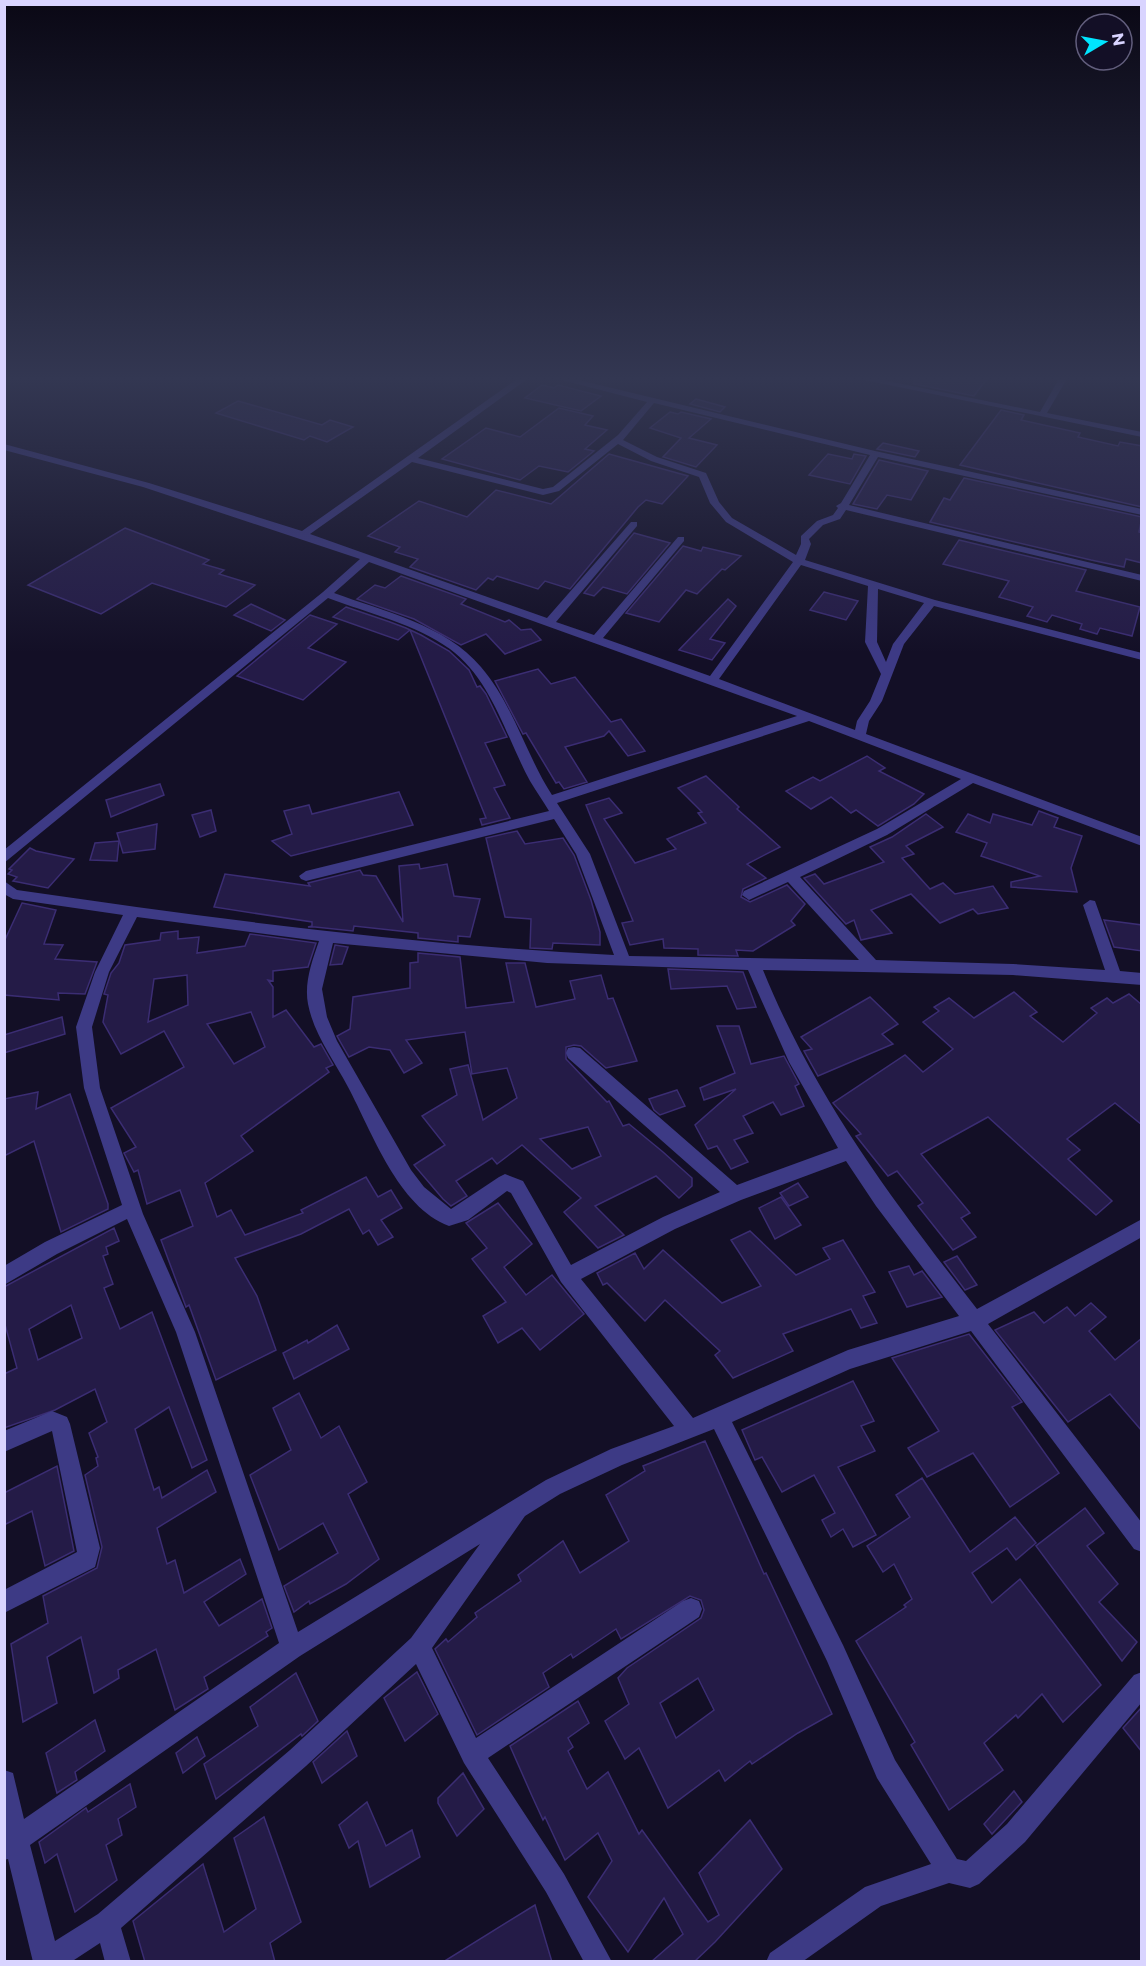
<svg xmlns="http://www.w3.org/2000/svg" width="1146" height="1966" font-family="Montserrat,sans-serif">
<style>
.building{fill:#241b47;stroke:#3b2d73;stroke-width:1.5;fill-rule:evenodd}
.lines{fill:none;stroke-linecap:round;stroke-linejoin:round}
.street{fill:#3d3a85;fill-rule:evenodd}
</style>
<rect width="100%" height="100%" fill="#130f26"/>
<g class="building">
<polygon points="914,377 988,377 974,396 914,384"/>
<polygon points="542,385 554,388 558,385 601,396 581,411 525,398"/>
<polygon points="696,399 725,407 720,412 690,404"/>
<polygon points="238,401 322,425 330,420 353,427 327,442 310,436 304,440 216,413"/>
<polygon points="559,408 593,416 585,425 607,430 585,449 594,451 568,472 539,466 520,480 442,459 486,428 520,437"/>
<polygon points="1001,410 1024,415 1021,420 1080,433 1078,437 1118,446 1120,442 1142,446 1142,507 960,465"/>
<polygon points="670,412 678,414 681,412 711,419 689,438 717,445 696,467 663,457 681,438 650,428"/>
<polygon points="883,443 919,451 915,457 877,449"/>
<polygon points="609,454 688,476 662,504 646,500 638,507 570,589 545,581 538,589 497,576 493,580 488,578 476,590 410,567 418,559 395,552 400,547 368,536 419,501 467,517 496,490 551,504"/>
<polygon points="828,454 852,459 854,454 866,456 850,484 809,475"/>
<polygon points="879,460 928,471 911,500 887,495 877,509 853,504"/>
<polygon points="964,478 1142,517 1139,532 1142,533 1142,563 1126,559 1124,567 1091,560 930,522 944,498 950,500"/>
<polygon points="125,528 209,560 203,564 224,570 219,574 255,585 226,607 152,583 101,614 28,585"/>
<polygon points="634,533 670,543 627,594 603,587 594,596 584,593"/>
<polygon points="959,540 1086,570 1076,591 1140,607 1132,636 1100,628 1097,634 1080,629 1082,624 1052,615 1047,622 1027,616 1033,607 999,597 1009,581 943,564"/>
<polygon points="683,546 701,551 703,547 741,556 725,570 722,569 697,594 686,590 659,622 626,613"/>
<polygon points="401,576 466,599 461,604 505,622 509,620 521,630 531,629 541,640 505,654 486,634 461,645 414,619 357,599 375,585 385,588"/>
<polygon points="824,592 858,601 846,620 810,610"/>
<polygon points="728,599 736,606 710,639 725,643 712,660 679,650"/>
<polygon points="251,604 285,620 271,631 234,615"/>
<polygon points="346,607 390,622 406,628 421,635 449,651 469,670 477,687 480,686 486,694 507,737 485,743 505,785 494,788 510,818 482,825 480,819 486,818 410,630 398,640 333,617"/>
<polygon points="310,615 337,624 308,648 346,662 303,700 237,676"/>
<polygon points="538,669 551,684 575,677 611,722 621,719 645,751 628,756 609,731 604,736 565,747 587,782 564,789 559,782 556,783 526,733 523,734 495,681"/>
<polygon points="867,756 885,768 879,771 924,794 914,804 878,826 856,810 851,813 831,797 811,809 786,791 813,777 820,781"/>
<polygon points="706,776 739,807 737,809 780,847 747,864 766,878 743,889 741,897 750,902 787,885 805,904 791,921 795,925 753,951 736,950 738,956 698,955 698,949 664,948 663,939 630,945 622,923 633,921 586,805 609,798 622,813 604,819 635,863 676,849 667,839 706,823 698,813 702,812 678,788"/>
<polygon points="160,784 164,795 111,817 106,800"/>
<polygon points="399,792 413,825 291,856 272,841 292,834 284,811 309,805 312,814"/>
<polygon points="211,810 216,831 200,837 192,815"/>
<polygon points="1039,811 1058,818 1054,827 1082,836 1071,868 1077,892 1011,887 1011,882 1040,876 981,856 987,843 956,832 968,814 990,823 993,814 1032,825"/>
<polygon points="926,814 943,827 906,846 914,854 902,858 930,889 943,883 955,894 993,886 1008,908 978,914 973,909 940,923 911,894 871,910 892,933 861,940 854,920 846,924 804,878 815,874 824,884 884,862 870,847 892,837"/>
<polygon points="157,824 155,849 123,853 117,833"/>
<polygon points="517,831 525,844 563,838 574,855 591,900 600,932 600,945 553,943 552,949 530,948 531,919 505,917 486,838"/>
<polygon points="119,841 117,861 90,860 95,843"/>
<polygon points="30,848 36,851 74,859 48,888 13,881 17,877 8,874 12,870 9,869"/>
<polygon points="419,864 420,869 447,864 454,896 480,899 470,937 458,936 458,942 418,938 418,933 354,926 353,931 315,927 308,927 312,926 312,922 214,907 225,874 310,886 308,883 360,870 363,875 376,876 403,922 399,866"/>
<polygon points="22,903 56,910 44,944 63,945 55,959 97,962 85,994 58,993 59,1000 4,995 4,942"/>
<polygon points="1104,920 1142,925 1142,951 1114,947"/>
<path d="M178,931V939L199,937L197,953L245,946L250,934L316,943L308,967L273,971V981L268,980L273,987V1017L286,1010L314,1047L321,1044L333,1065L326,1068L329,1072L241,1136L253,1151L205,1183L217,1217L231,1210L245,1235L303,1213L301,1210L366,1177L378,1197L391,1190L402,1208L381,1220L393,1237L378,1245L369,1230L363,1234L349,1209L301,1234L235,1258L257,1296L276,1350L216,1380L189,1305L186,1307L161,1240L193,1226L180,1190L147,1204L138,1170L134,1172L124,1153L136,1147L111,1108L184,1067L164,1031L121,1054L103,1022L108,995L104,994L111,973L119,963L125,945L160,940L161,933ZM187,975L188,1005L148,1022L154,979ZM251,1012L265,1047L234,1064L207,1024Z"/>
<polygon points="335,945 348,947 342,964 330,965"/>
<path d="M418,953L460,957L466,1008L514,1002L506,963H525L536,1007L575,999L570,981L601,975L608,999L613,998L637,1061L606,1068L581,1046L574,1045L566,1047V1059L607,1102L609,1101L623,1126L629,1124L663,1152L692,1178V1186L679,1198L656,1176L595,1206L624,1235L598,1248L564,1212L581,1198L522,1145L497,1164L492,1158L456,1181L467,1196L451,1206L443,1199L414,1165L445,1145L422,1116L457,1095L450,1069L468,1065L483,1120L517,1098L507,1068L472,1074L465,1032L406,1040L422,1063L404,1073L390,1050L369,1047L349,1057L337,1036L350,1029L353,997L410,988V963L418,962ZM588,1127L601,1156L572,1169L540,1139Z"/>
<polygon points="668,969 743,972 756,1007 737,1009 727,986 671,989"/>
<polygon points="1014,992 1037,1012 1030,1016 1063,1042 1097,1013 1091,1008 1107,998 1113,1003 1129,994 1142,1005 1142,1125 1115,1103 1067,1139 1080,1150 1068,1159 1112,1201 1096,1215 988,1117 921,1154 970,1213 961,1218 976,1237 953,1250 918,1206 923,1203 897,1171 888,1176 856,1136 861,1134 833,1103 905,1055 923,1072 953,1049 923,1022 939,1011 934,1007 949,998 974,1018"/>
<polygon points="870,997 898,1024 882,1034 893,1044 818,1076 804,1051 812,1049 801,1037"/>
<polygon points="62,1017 65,1034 4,1053 4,1035"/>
<polygon points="717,1026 739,1026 751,1064 784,1056 799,1084 795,1086 804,1106 781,1115 773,1102 743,1116 753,1133 734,1140 748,1162 731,1169 717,1146 708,1149 695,1125 736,1089 704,1100 700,1088 735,1073"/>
<polygon points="677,1090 685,1106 660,1115 654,1110 649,1099"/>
<polygon points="38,1092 36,1109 70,1094 108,1204 108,1209 61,1232 34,1141 4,1156 4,1099"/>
<polygon points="798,1183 808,1197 789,1206 780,1193"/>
<polygon points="781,1197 801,1225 775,1239 759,1208"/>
<polygon points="498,1203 532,1244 504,1267 526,1295 552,1275 584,1314 540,1350 522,1328 498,1343 483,1316 506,1302 472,1259 487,1248 466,1223"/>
<path d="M114,1228L119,1241L106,1247L108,1254L103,1256L113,1284L104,1288L120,1329L152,1312L207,1460L192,1468L169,1407L135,1429L154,1490L159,1487L162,1498L207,1470L216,1492L157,1528L167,1564L175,1560L184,1593L240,1559L246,1574L204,1602L219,1626L262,1599L272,1628L266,1632L268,1636L204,1677L208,1689L175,1710L156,1649L118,1670L119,1678L94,1693L81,1637L47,1657L57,1703L23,1722L11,1644L48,1623L43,1596L97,1568L102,1547L85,1475L98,1466L96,1458L98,1457L89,1433L107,1422L95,1389L55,1410L4,1428V1374L17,1368L4,1321V1287ZM71,1305L82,1338L38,1360L29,1329Z"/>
<polygon points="750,1231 796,1275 830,1259 823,1248 843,1240 875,1292 863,1296 877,1323 861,1328 851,1309 783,1334 793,1351 733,1378 715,1355 720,1351 665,1300 645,1321 607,1283 603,1285 597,1273 635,1253 644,1269 663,1250 722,1303 761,1286 731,1240"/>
<polygon points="957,1256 977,1285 965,1290 944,1262"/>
<polygon points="909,1266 914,1275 922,1271 942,1297 907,1307 889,1272"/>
<polygon points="1091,1303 1106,1317 1089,1331 1115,1360 1142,1338 1142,1431 1110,1394 1068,1422 995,1330 1034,1312 1044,1323 1067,1307 1075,1316"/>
<polygon points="337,1325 349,1349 294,1379 283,1353 307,1340 308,1343"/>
<polygon points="969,1334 1022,1402 1012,1407 1059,1473 1010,1507 973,1453 927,1477 908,1448 939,1431 892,1358"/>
<polygon points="853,1381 874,1421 861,1426 875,1451 838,1467 876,1535 853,1547 843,1529 831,1537 822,1520 835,1513 814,1475 782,1492 762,1457 755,1460 742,1430"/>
<polygon points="299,1393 321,1438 339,1426 367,1482 348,1494 379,1559 346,1584 310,1604 309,1601 294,1612 284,1586 338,1553 323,1523 279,1550 250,1475 291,1450 273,1408"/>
<path d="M705,1441L764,1574L766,1573L832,1714L798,1733L752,1764L750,1761L725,1781L719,1770L668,1808L639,1748L625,1759L605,1721L629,1704L618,1678L627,1668L701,1618L704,1610L701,1600L690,1596L621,1639L616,1629L573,1658L571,1654L543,1673L549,1687L477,1735L435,1649L446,1639L448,1642L477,1617L475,1613L521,1581L518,1575L563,1541L580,1573L629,1541L606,1495L645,1471L643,1466ZM698,1678L714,1710L676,1738L660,1703Z"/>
<polygon points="57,1466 74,1551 45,1566 32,1511 4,1525 4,1493"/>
<polygon points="922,1478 970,1552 1015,1517 1036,1543 1016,1560 1007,1548 972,1573 992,1603 1020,1579 1101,1685 1063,1722 1042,1694 1018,1718 1016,1715 984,1743 1003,1770 949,1810 911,1745 915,1742 856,1641 906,1607 904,1605 912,1599 894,1564 883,1572 867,1546 910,1517 896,1495"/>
<polygon points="1085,1508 1104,1533 1087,1546 1118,1584 1099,1602 1137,1642 1122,1661 1036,1546"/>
<polygon points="417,1672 438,1714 405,1741 384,1698"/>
<polygon points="296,1673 318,1721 302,1736 301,1734 216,1799 204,1764 258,1726 250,1707"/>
<polygon points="578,1701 589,1723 568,1738 573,1747 568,1751 587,1789 608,1772 639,1834 642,1830 708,1922 719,1915 699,1873 750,1820 782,1869 715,1942 694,1962 651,1962 683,1934 664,1898 628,1952 588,1897 612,1861 598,1833 565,1860 545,1817 543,1820 532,1796 510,1746"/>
<polygon points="1142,1707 1142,1752 1123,1728"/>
<polygon points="95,1720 105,1751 75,1772 77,1780 57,1793 46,1753"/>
<polygon points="347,1731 357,1756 322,1783 313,1762"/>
<polygon points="197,1737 205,1756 183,1773 176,1753"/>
<polygon points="463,1773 484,1809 457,1836 438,1803 438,1798"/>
<polygon points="130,1784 136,1807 118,1819 122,1835 106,1845 117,1880 75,1912 57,1854 45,1863 39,1842 86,1808 88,1812"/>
<polygon points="1014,1791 1022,1802 992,1834 984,1824"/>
<polygon points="367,1802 386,1846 412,1830 420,1857 370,1887 358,1841 349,1848 339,1825"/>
<polygon points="264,1817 301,1922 270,1943 275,1962 145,1962 133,1921 203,1864 224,1932 256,1909 234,1838"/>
<polygon points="535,1905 552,1962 443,1962"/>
</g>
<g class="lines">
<g class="street">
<path d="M520,377H530L418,458L543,489L553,487L618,435L647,402L550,377H566L875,451L1142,509V515L878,457L849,505L1142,575V581L846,510L840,519L823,525L809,539L811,544L805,560L935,600L1142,653V660L934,606L904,644L882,701L869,721L866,734L1142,837V846L973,783L887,835L800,877L876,960L1013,964L1105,970L1083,905L1090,900L1095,901L1120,971L1142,973V985L1013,975L763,970C815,1098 893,1201 977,1309L1142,1219V1237L988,1324L1142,1523V1552L1134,1549L971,1331L850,1369L732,1422L843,1645L895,1760L957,1859L966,1861L1007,1824L1134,1675L1142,1672V1702L1025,1842L979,1884L970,1888L949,1883L881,1906L802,1962H766L770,1953L865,1887L931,1864L877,1778L827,1661L714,1429L622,1465L560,1494L525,1516L432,1648L476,1738L683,1601L691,1598L699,1601L702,1609L699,1617L488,1758L564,1874L612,1962H584L546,1892L464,1763L416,1664L306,1766L121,1928L131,1962H105L100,1943L71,1962H33L8,1859L4,1860V1770L13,1773L24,1819L279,1643L176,1332L127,1219L57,1254L4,1285V1266L45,1242L122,1205L84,1088L76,1027L95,972L123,915L13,899L4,894V881L17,890C216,919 413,945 614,955L576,854L554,819L306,881L301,879L299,876L306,871L549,811C543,801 536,791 530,781C506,737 492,680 450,649C415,624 368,613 328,598L4,863V850L323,592L360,559L143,487L4,450V444L149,483L302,531ZM654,403L870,455L841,503L836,506L838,508L833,515L817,521L801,536V544L796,555L732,518L719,502L706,473L657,457L623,440ZM618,444L651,461L699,477L710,503L726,522L793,562L710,676L603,638L684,541V537H678L594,635L556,622L637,526V522H631L547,618L310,534L412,462L543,495L559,491ZM369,562L797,716L552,795C526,755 513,704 481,667C446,625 383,611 334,593ZM801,565L868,586L865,642L881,674L870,701L857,721L855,730L719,679ZM878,589L924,603L893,644L886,662L877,642ZM809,721L961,779L877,829L744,891L742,895L749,900L788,882L859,960L629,956L590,854L557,803ZM137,917L319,941C312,961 304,983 308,1004C314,1035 334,1060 348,1087C372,1132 398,1207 449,1226L468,1220L507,1191L511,1193L561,1282L674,1426L611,1449L546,1480L298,1632L195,1332L143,1214L100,1088L92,1027L109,972ZM333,943L547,963L748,970L789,1062L838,1148L737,1185L580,1048L574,1047L568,1048L566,1053L568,1058L720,1192L663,1217L571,1265L523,1181L505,1174L499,1177L451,1209L424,1187L411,1170L337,1041L327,1017L322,989ZM846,1161L876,1206L959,1316L848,1350L693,1418L581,1279L675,1229L741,1200ZM480,1544L411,1638L290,1750L98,1914L55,1941L30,1845L300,1656Z"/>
<polygon points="850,377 868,377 1040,412 1060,377 1068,377 1047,413 1142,432 1142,437"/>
<polygon points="52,1411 67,1417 70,1424 100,1548 95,1567 4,1613 4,1590 77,1552 52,1431 4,1452 4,1431"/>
</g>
</g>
<linearGradient id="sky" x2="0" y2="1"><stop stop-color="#0a0815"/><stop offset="0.58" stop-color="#333752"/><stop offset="1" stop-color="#333752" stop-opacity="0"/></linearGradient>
<rect width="1146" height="653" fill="url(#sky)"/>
<rect width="1146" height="1966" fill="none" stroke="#d9d4ff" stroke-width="12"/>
<g transform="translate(1104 42) rotate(80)"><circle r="28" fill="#130f26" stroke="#625e7d" stroke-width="1.5"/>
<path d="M0-4.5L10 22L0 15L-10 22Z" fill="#00e5ff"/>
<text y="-9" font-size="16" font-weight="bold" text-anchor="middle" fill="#d9d4ff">N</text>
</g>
</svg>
